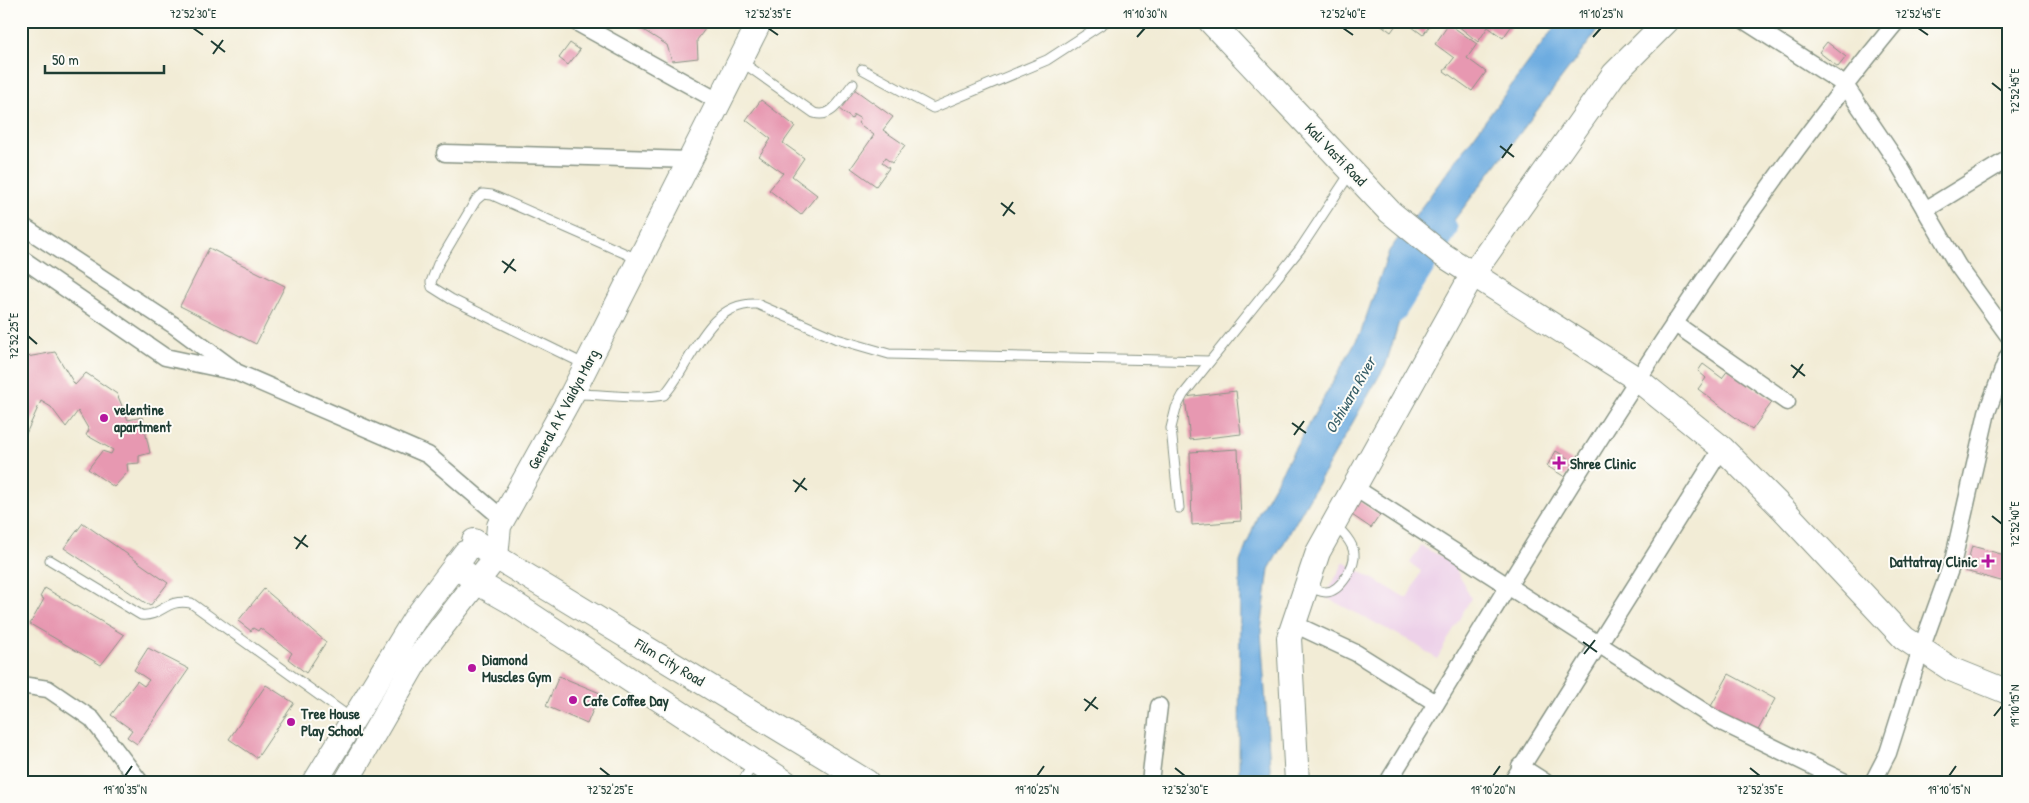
<svg xmlns="http://www.w3.org/2000/svg" width="2029" height="803" font-family="'Patrick Hand',sans-serif">
<style>
.built{fill:#edd1e9}
.water{fill:#6dace0;stroke:#46748a}
.lines{fill:none;stroke-linecap:round;stroke-linejoin:round}
.river{stroke:#6dace0;stroke-width:29}
.building{fill:#e798b1}
.lane-casing{stroke:#889485;stroke-width:11}
.street-casing{stroke:#889485;stroke-width:19}
.secondary-casing{stroke:#889485;stroke-width:26}
.lane{stroke:#fff;stroke-width:9}
.street{stroke:#fff;stroke-width:16}
.secondary{stroke:#fff;stroke-width:24}
.ticks{fill:none;stroke:#1f3d34;stroke-width:2}
.poi-dot{fill:#b5179e;stroke:#fdfcf7;stroke-width:2}
.labels{text-anchor:middle;dominant-baseline:central;stroke-width:4;stroke-linejoin:round;paint-order:stroke}
.street-label{font-size:15px;fill:#1f3d34;stroke:#fdfcf7}
.poi-label{font-size:15px;font-weight:bold;fill:#1f3d34;stroke:#fdfcf7;text-anchor:start}
.water-label{font-size:16px;font-style:italic;fill:#365e68;stroke:#fdfcf7}
.neatline{fill:none;stroke:#1f3d34;stroke-width:2}
.ticks-label{font-size:12px;text-anchor:middle;fill:#1f3d34}
</style>
<rect width="100%" height="100%" fill="#fdfcf7"/>
<filter id="ink" filterUnits="userSpaceOnUse"><feTurbulence type="fractalNoise" baseFrequency=".02" numOctaves="2"/><feDisplacementMap in="SourceGraphic" scale="10" xChannelSelector="R" yChannelSelector="G"/><feConvolveMatrix kernelMatrix="1 2 1 2 8 2 1 2 1" color-interpolation-filters="sRGB"/></filter>
<filter id="wash" filterUnits="userSpaceOnUse"><feTurbulence type="fractalNoise" baseFrequency=".0096" numOctaves="4" result="noise"/><feDisplacementMap in="SourceGraphic" scale="20" xChannelSelector="R" yChannelSelector="G"/><feGaussianBlur stdDeviation="1.12" result="paint"/><feColorMatrix in="noise" values="0 0 0 0 0 0 0 0 0 0 0 0 0 0 0 0 0 1.4 0 .05"/><feComposite in="paint" operator="in"/></filter>
<g filter="url(#wash)">
<rect width="100%" height="100%" fill="#f2ecd6"/>
<polygon class="built" points="1421,546 1452,562 1471,598 1437,659 1412,642 1325,597 1344,562 1408,599 1421,571 1410,563"/>
<polygon class="water" points="1559,21 1605,21 1414,273 1386,364 1269,569 1261,631 1271,782 1239,782 1240,562 1259,512 1361,332 1389,251"/>
<g class="lines">
<polyline class="river" points="1392,310 1443,229"/>
</g>
<g id="blocks">
<g class="building">
<polygon points="629,21 711,21 697,40 698,58 672,61 667,45"/>
<polygon points="1376,21 1399,21 1391,32"/>
<polygon points="1404,21 1433,21 1423,35"/>
<polygon points="1452,21 1515,21 1503,38 1488,27 1478,42"/>
<polygon points="1449,24 1477,44 1467,58 1486,72 1472,91 1444,71 1454,58 1435,44"/>
<polygon points="1827,42 1846,57 1838,67 1819,52"/>
<polygon points="570,43 580,50 568,65 559,58"/>
<polygon points="854,89 893,117 883,130 905,145 892,163 885,158 882,163 889,168 876,186 851,168 874,135 858,123 861,119 854,115 852,119 839,109"/>
<polygon points="761,100 795,126 783,143 804,158 792,176 817,195 801,215 769,190 783,173 759,156 771,139 746,120"/>
<polygon points="209,248 285,286 256,344 180,306"/>
<polygon points="55,352 75,385 86,373 117,394 128,420 142,417 150,453 139,456 139,463 127,464 128,472 114,487 88,469 102,451 111,454 113,450 86,435 89,430 78,411 66,427 51,407 41,401 24,438 21,436 21,358"/>
<polygon points="1703,364 1722,378 1729,369 1773,401 1752,430 1698,389 1706,378 1698,371"/>
<polygon points="1236,391 1241,434 1190,440 1185,397"/>
<polygon points="1238,449 1241,521 1192,525 1190,452"/>
<polygon points="1556,451 1574,462 1565,477 1547,466"/>
<polygon points="1358,500 1380,515 1371,528 1349,513"/>
<polygon points="83,523 168,583 150,606 64,548"/>
<polygon points="1972,546 2008,556 2008,583 1965,571"/>
<polygon points="45,588 124,635 101,665 30,624 44,599 40,597"/>
<polygon points="264,589 326,642 306,673 288,659 292,653 260,628 258,631 253,628 251,631 238,621"/>
<polygon points="148,648 189,669 137,744 127,737 132,730 111,715 137,681 144,686 149,680 134,670"/>
<polygon points="1729,674 1775,699 1756,734 1710,708"/>
<polygon points="559,676 600,693 587,724 546,706"/>
<polygon points="266,685 294,703 257,758 229,739"/>
</g>
</g>
</g>
<g filter="url(#ink)">
<use href="#blocks" fill-opacity="0" stroke="#889485" stroke-width="1"/>
<g class="lines">
<defs>
<g id="lane">
<path d="M742,62L814,113C833,119 842,97 853,84"/>
<polyline points="862,69 933,108 1047,60 1107,21"/>
<polyline points="586,365 451,299 432,287 431,282 438,264 476,200 483,194 492,195 640,260"/>
<path d="M575,394C605,394 634,400 664,395C692,365 706,301 757,304L837,339L889,354L1210,361"/>
<polyline points="1179,508 1171,428 1176,408 1183,395 1300,249 1351,172"/>
<path d="M50,560L141,615C162,617 165,598 191,603L352,719"/>
<path d="M1307,587C1313,588 1320,592 1326,592C1340,592 1356,565 1354,553C1352,541 1342,532 1334,524"/>
<polyline points="742,782 754,763"/>
</g>
<g id="street">
<polyline points="574,21 718,101"/>
<polyline points="1745,21 1845,85 1899,165 1958,266 2008,335"/>
<polyline points="445,153 692,160"/>
<polyline points="1925,210 2008,159"/>
<polyline points="21,225 175,326 233,369"/>
<polyline points="21,258 165,357 236,372 428,455 503,519"/>
<polyline points="1674,323 1787,402"/>
<polyline points="1355,488 1717,720 1845,782"/>
<polyline points="1294,624 1356,653 1436,703"/>
<polyline points="21,685 48,689 92,719 140,782"/>
<polyline points="1520,766 1545,782"/>
<polyline points="1150,782 1159,706"/>
<path d="M1388,782C1548,522 1702,257 1897,21"/>
<polyline points="1512,782 1722,448"/>
<polyline points="1873,782 1888,753 1921,649 1953,561 1987,412 2008,356"/>
</g>
<g id="secondary">
<polyline points="1210,21 1390,212 1443,255 1637,379 1722,448 1783,509 1904,638 1951,669 2008,692"/>
<polyline points="474,541 496,557 867,782"/>
<polyline points="455,565 478,583 510,601 785,782"/>
<polyline points="315,782 414,620 465,553"/>
<polyline points="346,782 417,659 496,557 499,526 572,394 760,21"/>
<polyline points="1297,782 1289,638 1318,552 1474,272 1614,74 1667,21"/>
</g>
</defs>
<use href="#lane" class="lane-casing"/>
<use href="#street" class="street-casing"/>
<use href="#secondary" class="secondary-casing"/>
<use href="#lane" class="lane"/>
<use href="#street" class="street"/>
<use href="#secondary" class="secondary"/>
</g>
</g>
<path class="ticks" d="M193,28L203,35M768,28L778,35M1343,28L1353,35M1918,28L1928,35M1137,37L1145,28M1593,37L1601,28M211,41L225,52M213,54L223,40M1992,83L2002,91M1500,146L1514,157M1502,158L1512,144M1001,203L1015,214M1003,216L1013,202M502,261L516,271M504,273L514,259M28,336L37,344M1791,365L1805,376M1793,378L1803,364M1292,423L1306,433M1294,435L1304,421M793,480L807,490M795,492L805,478M1992,516L2002,524M294,537L308,547M296,549L306,535M1583,642L1597,652M1584,654L1595,640M1084,699L1098,709M1085,711L1096,697M1994,716L2002,706M600,768L610,776M1175,768L1185,776M1750,768L1760,776M125,776L132,766M1037,776L1044,766M1493,776L1500,766M1949,776L1956,766"/>
<g class="poi-dot">
<circle cx="104" cy="418" r="5"/>
<path d="M1556.5 455.5h5v5h5v5h-5v5h-5v-5h-5v-5h5z"/>
<path d="M1985.5 553.5h5v5h5v5h-5v5h-5v-5h-5v-5h5z"/>
<circle cx="472" cy="668" r="5"/>
<circle cx="573" cy="700" r="5"/>
<circle cx="291" cy="722" r="5"/>
</g>
<g class="labels">
<g class="street-label">
<text transform="translate(1336 154) rotate(46)">Kali Vasti Road</text>
<text transform="translate(563 409) rotate(-62)">General A K Vaidya Marg</text>
<text transform="translate(670 662) rotate(31)">Film City Road</text>
</g>
<g class="poi-label">
<text x="114" y="409">velentine<tspan x="114" dy="17">apartment</tspan></text>
<text x="1570" y="463">Shree Clinic</text>
<text x="1977" y="561" text-anchor="end">Dattatray Clinic</text>
<text x="482" y="659">Diamond<tspan x="482" dy="17">Muscles Gym</tspan></text>
<text x="583" y="700">Cafe Coffee Day</text>
<text x="301" y="713">Tree House<tspan x="301" dy="17">Play School</tspan></text>
</g>
<g class="water-label">
<text transform="translate(1350 395) rotate(-60)">Oshiwara River</text>
</g>
</g>
<rect width="2029" height="803" fill="none" stroke="#fdfcf7" stroke-width="55"/>
<path d="M45 65v8h119v-8" fill="none" stroke="#1f3d34" stroke-width="2.5"/>
<text x="52" y="65" font-size="15" fill="#1f3d34" stroke="#fdfcf7" stroke-width="4" paint-order="stroke">50 m</text>
<rect x="28" y="28" width="1974" height="748" class="neatline"/>
<g class="ticks-label">
<text x="193" y="18">72°52'30"E</text>
<text x="768" y="18">72°52'35"E</text>
<text x="1145" y="18">19°10'30"N</text>
<text x="1343" y="18">72°52'40"E</text>
<text x="1601" y="18">19°10'25"N</text>
<text x="1918" y="18">72°52'45"E</text>
<text transform="translate(2015 91) rotate(-90)" y="4">72°52'45"E</text>
<text transform="translate(14 336) rotate(-90)" y="4">72°52'25"E</text>
<text transform="translate(2015 524) rotate(-90)" y="4">72°52'40"E</text>
<text transform="translate(2015 706) rotate(-90)" y="4">19°10'15"N</text>
<text x="125" y="794">19°10'35"N</text>
<text x="610" y="794">72°52'25"E</text>
<text x="1037" y="794">19°10'25"N</text>
<text x="1185" y="794">72°52'30"E</text>
<text x="1493" y="794">19°10'20"N</text>
<text x="1760" y="794">72°52'35"E</text>
<text x="1949" y="794">19°10'15"N</text>
</g>
</svg>
